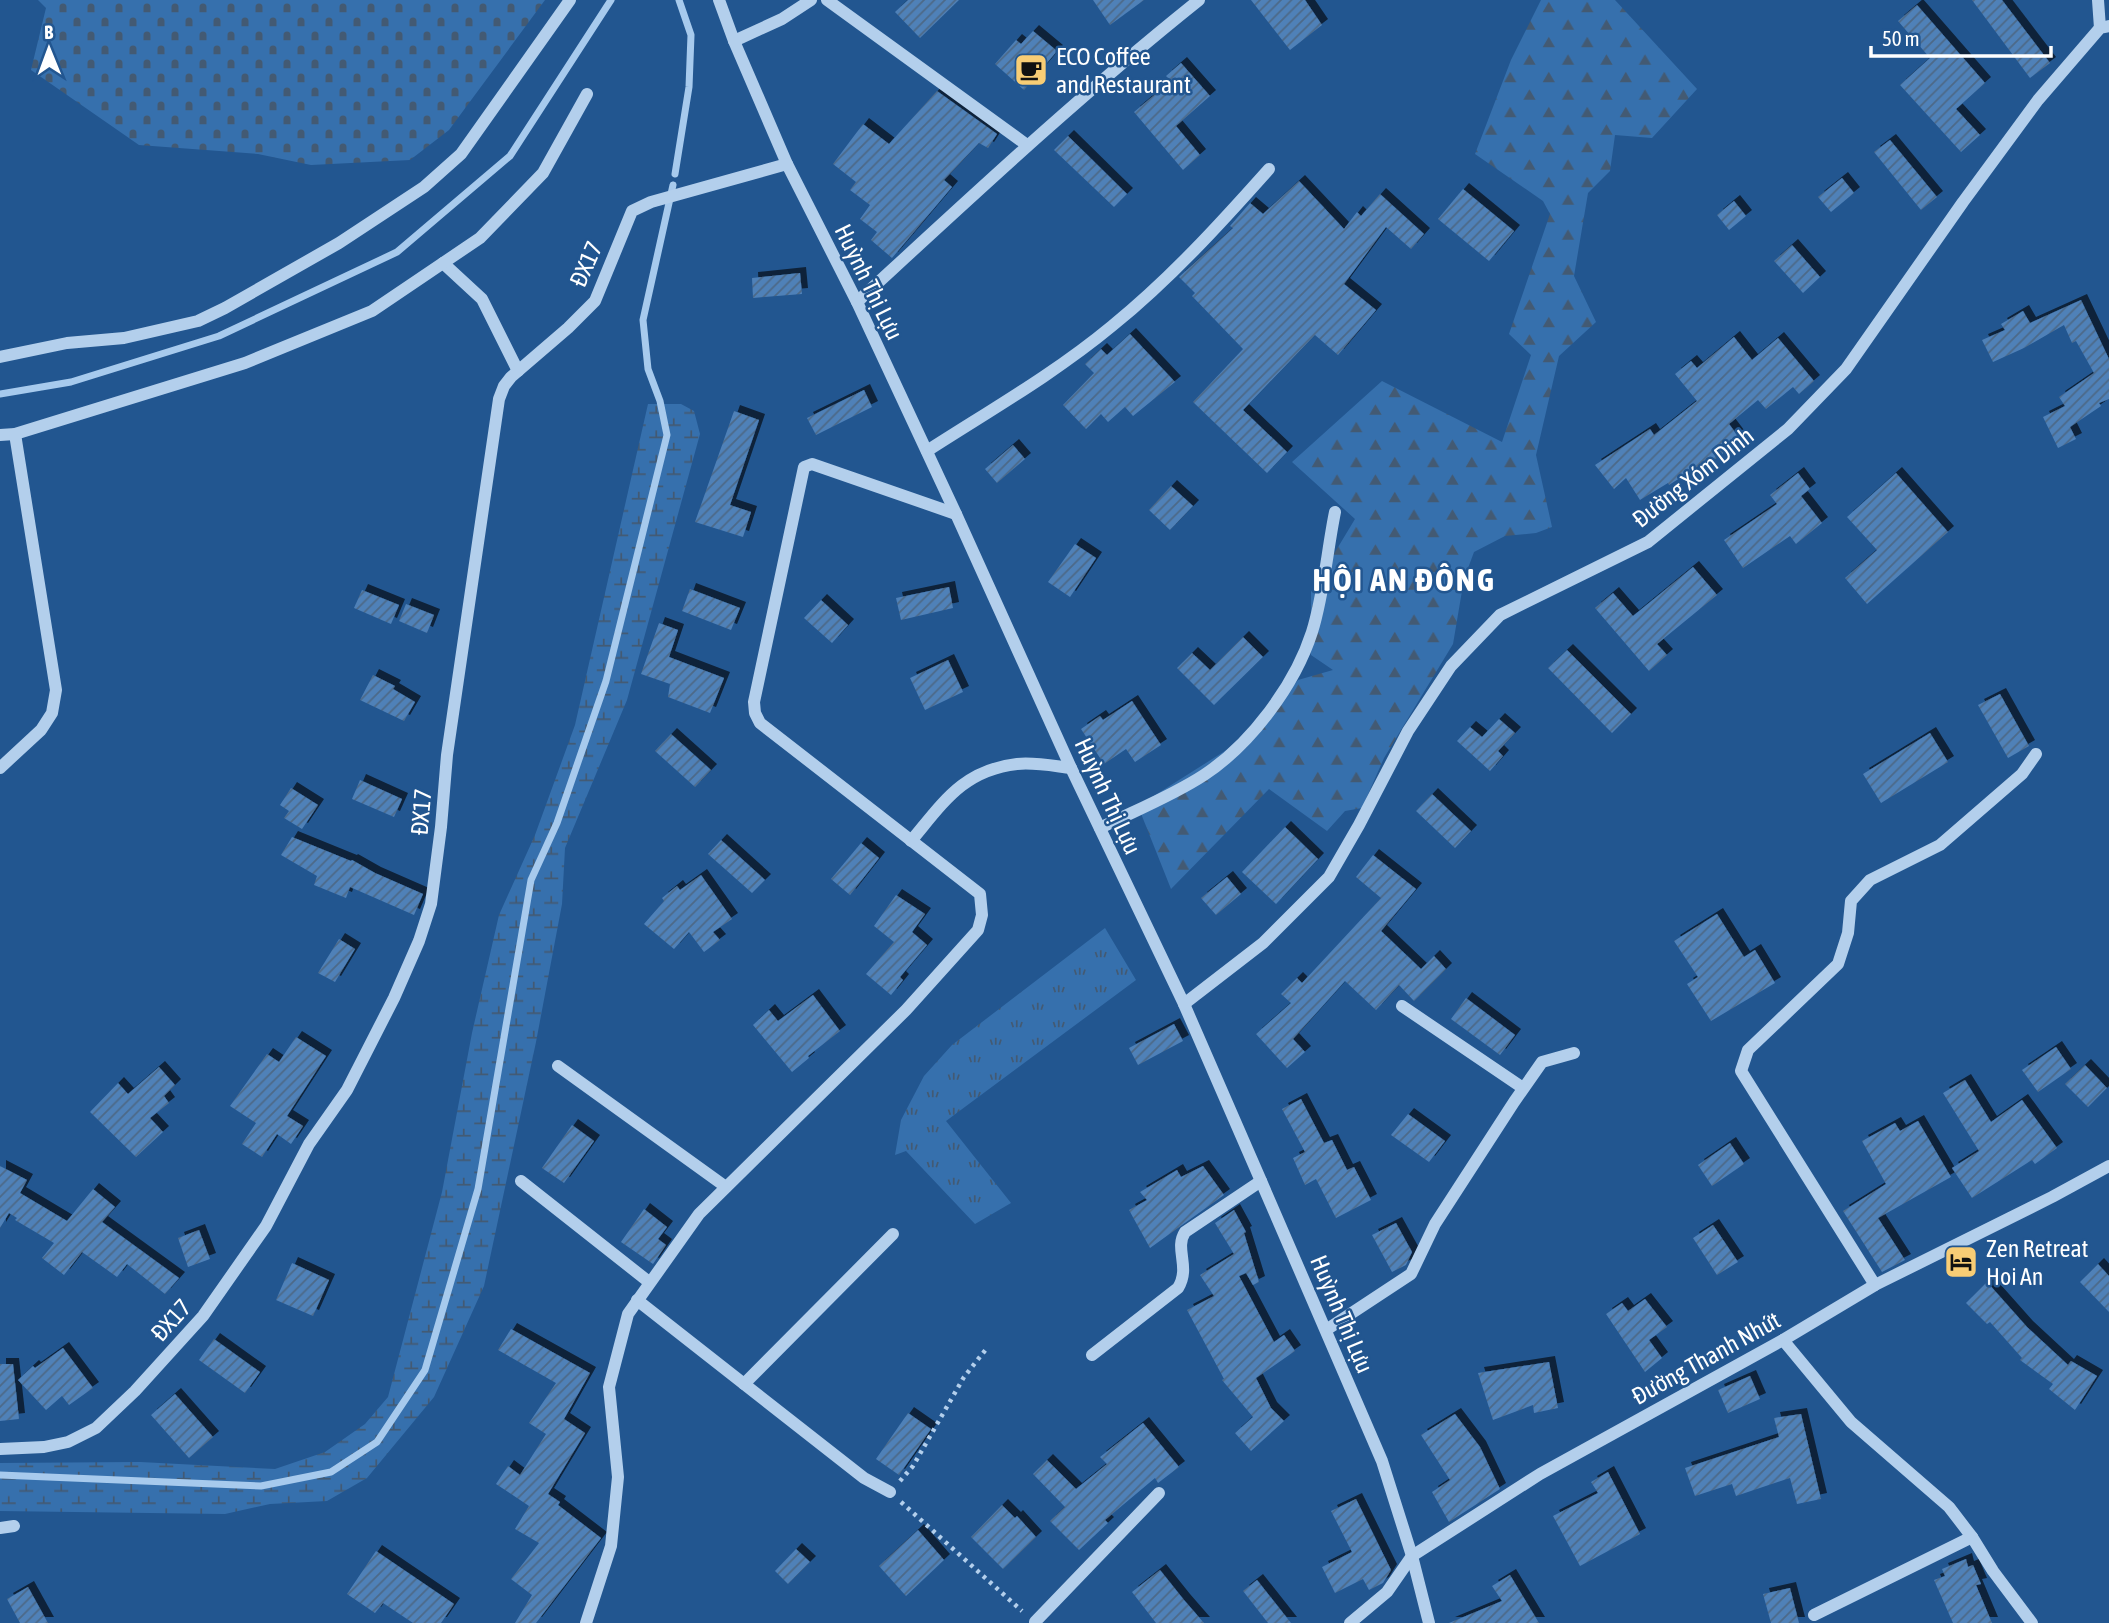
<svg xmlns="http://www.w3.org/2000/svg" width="2109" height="1623" font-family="'Asap Condensed',sans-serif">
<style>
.grass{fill:url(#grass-tufts)}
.forest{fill:url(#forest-firs)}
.wetland{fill:url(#wetland-marsh)}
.cemetery{fill:url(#cemetery-stones)}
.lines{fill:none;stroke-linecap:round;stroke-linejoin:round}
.stream{stroke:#a7caed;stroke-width:7}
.building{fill:url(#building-hatch);filter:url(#shadow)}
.path{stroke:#b3cfec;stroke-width:4.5;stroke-dasharray:3.5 5;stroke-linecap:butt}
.minor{stroke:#b3cfec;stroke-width:12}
.labels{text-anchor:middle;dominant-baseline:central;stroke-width:5;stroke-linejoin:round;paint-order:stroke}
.poi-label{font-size:24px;fill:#fff;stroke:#225690;text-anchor:start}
.street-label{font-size:24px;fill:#fff;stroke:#225690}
.district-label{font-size:32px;font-weight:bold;letter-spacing:2px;fill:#fff;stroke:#225690}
</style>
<defs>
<pattern id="grass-tufts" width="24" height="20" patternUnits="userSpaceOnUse" patternTransform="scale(1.75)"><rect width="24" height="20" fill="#3670ad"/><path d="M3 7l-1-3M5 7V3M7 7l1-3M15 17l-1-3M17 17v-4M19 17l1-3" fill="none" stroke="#435a73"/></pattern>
<pattern id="forest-firs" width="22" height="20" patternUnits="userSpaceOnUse" patternTransform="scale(1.75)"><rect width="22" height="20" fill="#3670ad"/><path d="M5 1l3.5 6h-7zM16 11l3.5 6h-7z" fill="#435a73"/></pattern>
<pattern id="wetland-marsh" width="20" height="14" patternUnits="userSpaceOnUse" patternTransform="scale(1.75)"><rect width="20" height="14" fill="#3670ad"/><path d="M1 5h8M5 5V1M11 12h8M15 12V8" fill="none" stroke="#435a73"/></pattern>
<pattern id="cemetery-stones" width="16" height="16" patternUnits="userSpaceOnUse" patternTransform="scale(1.75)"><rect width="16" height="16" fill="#3670ad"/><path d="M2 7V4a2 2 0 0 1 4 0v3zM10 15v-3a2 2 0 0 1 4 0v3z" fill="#435a73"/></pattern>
<pattern id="building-hatch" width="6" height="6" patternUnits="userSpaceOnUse" patternTransform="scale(1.75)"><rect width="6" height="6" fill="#4f81b8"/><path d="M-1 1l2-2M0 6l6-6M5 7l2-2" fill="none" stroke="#4e6987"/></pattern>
<filter id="shadow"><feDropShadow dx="6" dy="-6" stdDeviation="0" flood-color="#0009"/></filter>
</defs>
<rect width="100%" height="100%" fill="#225690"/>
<polygon class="grass" points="1105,928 1136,980 946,1121 1011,1203 975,1224 906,1151 895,1155 901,1120 924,1076 952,1045"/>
<polygon class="forest" points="1541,0 1615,0 1697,89 1652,138 1615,135 1610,171 1588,193 1574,276 1596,322 1559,356 1536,455 1552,527 1536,533 1505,536 1474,552 1464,579 1453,644 1384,758 1362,808 1345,811 1327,831 1269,789 1171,889 1138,806 1258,730 1298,680 1333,670 1311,655 1311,592 1355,519 1292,462 1382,381 1502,442 1531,355 1509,334 1550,214 1543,201 1475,154 1511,60"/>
<polygon class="wetland" points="648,404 681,404 694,411 700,434 627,700 565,848 562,904 536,1042 484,1286 434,1397 367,1478 327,1501 270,1504 225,1514 0,1511 0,1463 140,1462 275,1469 325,1452 365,1424 388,1397 442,1192 472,1033 499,915 535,835 575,725"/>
<polygon class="cemetery" points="38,0 545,0 449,130 410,160 311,165 258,154 139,145 31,70 46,8"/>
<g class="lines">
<g class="stream">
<polyline points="675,174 689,87 691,35 679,0"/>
<polyline points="0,394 71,382 219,336 397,252 510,156 611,0"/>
<polyline points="0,1475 261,1486 331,1472 377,1442 425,1370 478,1189 531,880 557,823 606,681 667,435 660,401 648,369 643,320 673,185"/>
</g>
</g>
<g class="building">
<polygon points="908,0 959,0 920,38 895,12"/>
<polygon points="1093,0 1144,0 1110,25"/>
<polygon points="1251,0 1305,0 1322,25 1290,50"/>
<polygon points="1972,0 2002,0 2050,63 2030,78"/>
<polygon points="1917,5 1985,83 1956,109 1980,135 1961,152 1900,85 1930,58 1898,21"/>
<polygon points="1033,31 1057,51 1024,90 995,64 1016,40 1021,44"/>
<polygon points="1181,63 1210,96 1176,126 1200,155 1183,170 1134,112 1171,81 1166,76"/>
<polygon points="937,91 997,134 988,148 979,143 944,180 952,187 892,258 871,240 877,232 860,219 870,205 850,190 856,182 833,164 863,124 889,144"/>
<polygon points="1068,136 1127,194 1114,207 1054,150"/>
<polygon points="1890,140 1937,197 1921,210 1874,152"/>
<polygon points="1842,178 1854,193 1831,212 1818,197"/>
<polygon points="1299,181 1344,229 1357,212 1361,216 1380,194 1424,234 1411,249 1386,227 1344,284 1376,310 1338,355 1315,335 1243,410 1287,452 1267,473 1193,402 1243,349 1192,296 1195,293 1179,277 1233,228 1230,226 1250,203 1263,214"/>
<polygon points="1463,189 1514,231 1489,261 1438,219"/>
<polygon points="1734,201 1746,216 1729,230 1717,215"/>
<polygon points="1792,245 1820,277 1803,293 1774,261"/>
<polygon points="800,273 802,294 753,298 752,278"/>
<polygon points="2081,300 2109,359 2109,399 2099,403 2101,406 2070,427 2076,439 2058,448 2043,417 2065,406 2059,397 2094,373 2076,341 2072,343 2064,325 2024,348 1993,362 1982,340 2005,330 2001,324 2023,311 2030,323"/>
<polygon points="1130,334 1175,382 1133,416 1125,407 1108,422 1101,414 1086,429 1063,405 1094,373 1085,364 1101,349 1107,355"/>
<polygon points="1734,337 1752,360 1778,338 1814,381 1799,394 1793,387 1766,409 1758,400 1729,424 1741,440 1710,463 1708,460 1669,485 1668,483 1640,500 1626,478 1614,489 1595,465 1650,429 1654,435 1697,401 1675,374 1691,361 1697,368"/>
<polygon points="864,390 872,407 816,435 807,418"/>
<polygon points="734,411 759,420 730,505 751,512 743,537 695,522"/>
<polygon points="1013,445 1025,459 997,483 985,469"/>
<polygon points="1798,473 1810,489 1801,496 1822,523 1796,544 1790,536 1743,568 1724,540 1777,504 1770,495"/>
<polygon points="1896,473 1948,532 1867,604 1845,578 1877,550 1847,517"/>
<polygon points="1171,486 1193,506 1170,530 1149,510"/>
<polygon points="1075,544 1096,558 1070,597 1048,582"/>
<polygon points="1693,567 1717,595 1657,644 1667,655 1649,671 1595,608 1613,593 1633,616"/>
<polygon points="949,587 953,608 901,620 896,598"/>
<polygon points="690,589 740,608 731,630 682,611"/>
<polygon points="362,590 399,605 391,624 354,608"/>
<polygon points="821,600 848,625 832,643 804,618"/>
<polygon points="406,604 434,615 427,633 399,621"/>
<polygon points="659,623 678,630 669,657 724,678 710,713 668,697 670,684 641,674"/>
<polygon points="1243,637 1263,657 1214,705 1177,668 1192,653 1210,670"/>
<polygon points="1567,650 1631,714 1612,733 1548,668"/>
<polygon points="948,660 963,692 925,710 910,678"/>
<polygon points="373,675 395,686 393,689 415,702 404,721 360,700"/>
<polygon points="2000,694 2029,746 2008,758 1978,705"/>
<polygon points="1132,701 1161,745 1135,762 1126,749 1104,764 1081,729 1100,716 1103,720"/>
<polygon points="1499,719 1515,733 1498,751 1503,756 1490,771 1457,741 1470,727 1482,737"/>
<polygon points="1930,733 1948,762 1881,803 1863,774"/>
<polygon points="671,734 711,770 695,787 655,751"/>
<polygon points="360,780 402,799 394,817 352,799"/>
<polygon points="291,788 318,805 302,829 284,818 289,811 280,805"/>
<polygon points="1432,794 1471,831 1455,848 1416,811"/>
<polygon points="1285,827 1318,859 1276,904 1242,872"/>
<polygon points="292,837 351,861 352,860 375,873 423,894 414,915 350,887 346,898 314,885 317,876 281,855"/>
<polygon points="721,840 765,880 752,893 708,854"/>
<polygon points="861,843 879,858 850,895 831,879"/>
<polygon points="1373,855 1416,889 1381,931 1421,969 1434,956 1446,969 1414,1001 1399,985 1376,1010 1345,981 1293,1039 1305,1052 1287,1068 1256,1034 1291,1003 1281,994 1297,978 1302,983 1381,898 1356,877"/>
<polygon points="701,875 732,919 713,932 720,940 704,952 689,932 674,949 644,924 664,901 662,898 677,886 680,890"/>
<polygon points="1227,877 1241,894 1216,915 1201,898"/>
<polygon points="896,895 925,914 912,932 927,945 900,977 903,980 891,995 866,974 894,942 874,926"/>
<polygon points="1717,914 1744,957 1755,950 1775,983 1711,1021 1687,984 1698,977 1674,941"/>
<polygon points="339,939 355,949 335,982 318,973"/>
<polygon points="813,995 840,1031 808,1056 809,1058 792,1072 753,1025 769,1010 778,1021"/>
<polygon points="1466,998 1515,1035 1500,1055 1451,1019"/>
<polygon points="1174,1024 1183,1041 1138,1065 1129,1048"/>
<polygon points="296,1037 326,1056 287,1116 303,1126 291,1144 277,1134 262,1157 242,1144 256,1123 230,1106 267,1054 279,1062"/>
<polygon points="2056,1047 2071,1069 2038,1092 2022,1070"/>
<polygon points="2085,1065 2107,1088 2088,1107 2065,1084"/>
<polygon points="159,1067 175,1085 164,1096 169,1103 150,1118 163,1132 136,1157 90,1112 118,1083 128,1094"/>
<polygon points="1965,1080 1991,1122 2022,1100 2057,1148 2035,1164 2032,1160 1972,1198 1952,1168 1979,1151 1943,1093"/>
<polygon points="1301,1099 1324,1143 1332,1140 1347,1170 1354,1167 1371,1200 1336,1218 1316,1179 1305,1185 1293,1158 1305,1152 1282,1109"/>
<polygon points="1408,1114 1445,1141 1429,1162 1391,1135"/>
<polygon points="1918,1121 1951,1177 1878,1218 1905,1260 1882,1272 1843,1211 1886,1184 1862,1141 1895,1123 1900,1131"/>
<polygon points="572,1125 594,1141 564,1183 542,1168"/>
<polygon points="1730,1143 1744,1164 1712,1186 1698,1165"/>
<polygon points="0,1166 27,1180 20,1193 67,1221 93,1189 115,1207 102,1222 179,1278 165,1294 127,1264 117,1277 82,1252 64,1275 42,1258 54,1243 15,1220 17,1218 9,1213 0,1228"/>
<polygon points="1203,1166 1224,1195 1150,1248 1129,1210 1147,1200 1140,1192 1177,1170 1181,1177"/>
<polygon points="644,1209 667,1227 658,1239 666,1245 653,1264 621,1242"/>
<polygon points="1234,1210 1246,1232 1244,1233 1259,1282 1253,1285 1246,1273 1239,1276 1274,1342 1284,1335 1295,1351 1256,1378 1271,1408 1284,1421 1251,1451 1235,1433 1253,1417 1222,1380 1224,1379 1187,1310 1214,1296 1200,1275 1234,1254 1215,1223"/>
<polygon points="1396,1223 1412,1252 1406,1265 1392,1272 1372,1235"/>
<polygon points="1713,1225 1738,1262 1717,1275 1693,1238"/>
<polygon points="199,1230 210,1259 188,1267 178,1238"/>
<polygon points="292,1263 329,1280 313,1316 276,1300"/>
<polygon points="2098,1264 2109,1276 2109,1312 2080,1282"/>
<polygon points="1987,1282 2027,1327 2068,1365 2071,1361 2097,1376 2075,1410 2049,1389 2053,1384 2020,1360 2022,1358 1990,1322 1987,1324 1966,1303"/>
<polygon points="1645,1299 1667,1327 1649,1340 1662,1358 1645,1372 1606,1314 1622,1303 1628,1311"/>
<polygon points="511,1329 590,1373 564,1419 585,1433 548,1494 560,1502 558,1505 601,1538 536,1623 515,1623 532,1595 511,1579 539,1543 515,1529 529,1506 496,1484 508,1466 520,1475 546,1434 529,1423 556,1383 498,1350"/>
<polygon points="214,1339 260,1372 245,1393 199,1360"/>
<polygon points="63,1348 93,1388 69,1405 62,1396 46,1410 18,1380 33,1366 35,1368"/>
<polygon points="1549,1362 1558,1408 1534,1413 1533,1405 1493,1420 1478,1373"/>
<polygon points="0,1364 13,1364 19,1419 0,1421"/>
<polygon points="1750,1376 1760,1399 1728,1413 1718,1390"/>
<polygon points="175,1394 213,1437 189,1458 151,1415"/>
<polygon points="908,1413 931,1429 899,1475 876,1459"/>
<polygon points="1455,1414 1480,1447 1500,1489 1449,1522 1432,1492 1450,1480 1421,1435"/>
<polygon points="1801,1414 1821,1499 1797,1504 1790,1478 1736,1496 1732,1484 1695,1496 1685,1468 1779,1437 1774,1418"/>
<polygon points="1143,1423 1179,1467 1158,1483 1155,1478 1105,1520 1108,1523 1079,1550 1050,1521 1065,1507 1033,1474 1047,1460 1076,1489 1107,1464 1100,1457"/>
<polygon points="1608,1472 1640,1534 1580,1566 1553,1516 1598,1493 1591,1482"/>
<polygon points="1356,1499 1391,1570 1383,1583 1369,1590 1363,1579 1335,1593 1322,1567 1352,1552 1331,1511"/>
<polygon points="1002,1505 1015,1518 1017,1516 1036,1537 1003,1569 971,1537"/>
<polygon points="918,1530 944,1560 906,1596 879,1566"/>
<polygon points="796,1549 810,1562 788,1584 775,1571"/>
<polygon points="376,1551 454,1604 441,1623 413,1623 383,1603 375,1613 347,1594"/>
<polygon points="1966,1559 1968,1567 1973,1565 1981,1584 1976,1585 1992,1623 1953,1623 1934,1580 1945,1576 1942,1569"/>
<polygon points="1160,1570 1184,1600 1204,1623 1156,1623 1132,1592"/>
<polygon points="1510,1575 1539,1623 1449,1623 1502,1601 1492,1586"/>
<polygon points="1257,1580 1291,1623 1268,1623 1243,1591"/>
<polygon points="28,1587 48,1623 20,1623 7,1599"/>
<polygon points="1790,1588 1799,1623 1771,1623 1763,1594"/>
</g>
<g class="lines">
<g class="path">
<polyline points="900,1481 913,1466 964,1377 987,1348"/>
<polyline points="901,1502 1022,1611"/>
</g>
<g class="minor">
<polyline points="719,0 734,41 787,164 857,302 956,514 1071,768 1184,1004 1261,1181 1382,1461 1412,1556 1429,1623"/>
<polyline points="827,0 1027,145"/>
<polyline points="2098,0 2100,28"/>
<polyline points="734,41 782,19 811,0"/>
<polyline points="443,263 482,299 518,371"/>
<path d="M857,302C969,199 1080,95 1199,0"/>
<polyline points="0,357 67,343 124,338 198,321 225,308 339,243 424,187 461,154 570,0"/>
<polyline points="0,435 15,434 245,363 372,311 480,238 543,173 587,94"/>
<path d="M927,451C989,411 1054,374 1112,326C1170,279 1220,224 1269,169"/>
<polyline points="0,768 41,730 52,713 56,690 15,434"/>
<path d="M1100,828C1134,811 1172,796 1204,775C1251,744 1295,685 1312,632C1324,594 1327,551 1335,512"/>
<path d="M911,841C943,803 963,770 1017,764C1034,762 1054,766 1071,768"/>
<polyline points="1184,1004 1263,943 1329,877 1359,825 1408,731 1451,666 1500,615 1648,542 1788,429 1846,369 1963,202 2038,100 2100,28 2109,26"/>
<polyline points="1402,1006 1523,1088"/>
<polyline points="558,1066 726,1187"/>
<polyline points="521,1181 649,1282"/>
<polyline points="1875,1285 1741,1071 1748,1050 1838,964 1848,933 1851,901 1870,880 1940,845 2022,774 2036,754"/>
<polyline points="637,1300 864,1478 890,1492"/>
<polyline points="1326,1330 1411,1274 1435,1224 1514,1102 1542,1062 1574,1053"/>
<polyline points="1783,1340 1851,1422 1949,1507 1972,1537 1993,1571 2032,1623"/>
<path d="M1092,1355L1178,1288C1191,1267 1174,1249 1185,1232L1261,1181"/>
<polyline points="744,1384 893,1234"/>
<polyline points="0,1449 44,1447 68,1442 96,1428 135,1391 203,1316 266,1226 309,1144 347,1090 394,998 419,941 431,904 441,827 447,755 499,399 504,386 511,377 568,328 595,301 632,211 651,202 787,164"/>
<polyline points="0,1528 14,1526"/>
<polyline points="1814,1615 1972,1537"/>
<polyline points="1035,1622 1159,1493"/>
<polyline points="586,1623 611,1546 618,1477 609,1387 628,1314 699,1214 906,1010 978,930 982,915 980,894 760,723 755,713 754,702 804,467 812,464 956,514"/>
<polyline points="1350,1623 1387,1592 1412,1556 1540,1474 1783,1340 1875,1285 2052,1197 2109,1166"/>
</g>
</g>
<defs>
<symbol id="cafe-square" viewBox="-11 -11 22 22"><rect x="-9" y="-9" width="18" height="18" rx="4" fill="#f8cd75" stroke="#225690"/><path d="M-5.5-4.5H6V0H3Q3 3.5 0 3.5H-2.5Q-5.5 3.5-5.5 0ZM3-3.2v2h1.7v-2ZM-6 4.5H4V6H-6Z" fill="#111"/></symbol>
<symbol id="hotel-square" viewBox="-11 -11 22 22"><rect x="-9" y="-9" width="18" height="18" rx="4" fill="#f8cd75" stroke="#225690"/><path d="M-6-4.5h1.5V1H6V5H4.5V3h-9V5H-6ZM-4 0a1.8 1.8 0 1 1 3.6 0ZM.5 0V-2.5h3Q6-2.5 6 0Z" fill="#111"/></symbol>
</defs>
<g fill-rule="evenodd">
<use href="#cafe-square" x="1012" y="51" width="38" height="38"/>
<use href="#hotel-square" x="1942" y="1243" width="38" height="38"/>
</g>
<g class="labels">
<g class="poi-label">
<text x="1056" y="56">ECO Coffee<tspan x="1056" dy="28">and Restaurant</tspan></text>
<text x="1986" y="1248">Zen Retreat<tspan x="1986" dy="28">Hoi An</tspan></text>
</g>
<g class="street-label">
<text transform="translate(586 264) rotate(-66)">ĐX17</text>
<text transform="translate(869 282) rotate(64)">Huỳnh Thị Lựu</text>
<text transform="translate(1693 477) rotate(-38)">Đường Xóm Dinh</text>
<text transform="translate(1108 796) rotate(65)">Huỳnh Thị Lựu</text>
<text transform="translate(421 812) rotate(-85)">ĐX17</text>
<text transform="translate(1342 1314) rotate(67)">Huỳnh Thị Lựu</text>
<text transform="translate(171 1320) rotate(-48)">ĐX17</text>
<text transform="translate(1706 1358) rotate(-29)">Đường Thanh Nhứt</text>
</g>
<g class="district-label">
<text x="1404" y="579">HỘI AN ĐÔNG</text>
</g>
</g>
<g transform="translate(49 49) rotate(359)" stroke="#225690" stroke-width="5" paint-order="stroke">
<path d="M0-5L12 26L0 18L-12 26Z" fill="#ffffff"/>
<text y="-10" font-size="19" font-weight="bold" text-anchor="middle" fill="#ffffff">B</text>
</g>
<path d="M1871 46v10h180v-10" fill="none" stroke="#ffffff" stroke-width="3.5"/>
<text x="1882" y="46" font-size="21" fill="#ffffff" stroke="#225690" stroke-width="5" paint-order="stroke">50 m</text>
</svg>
